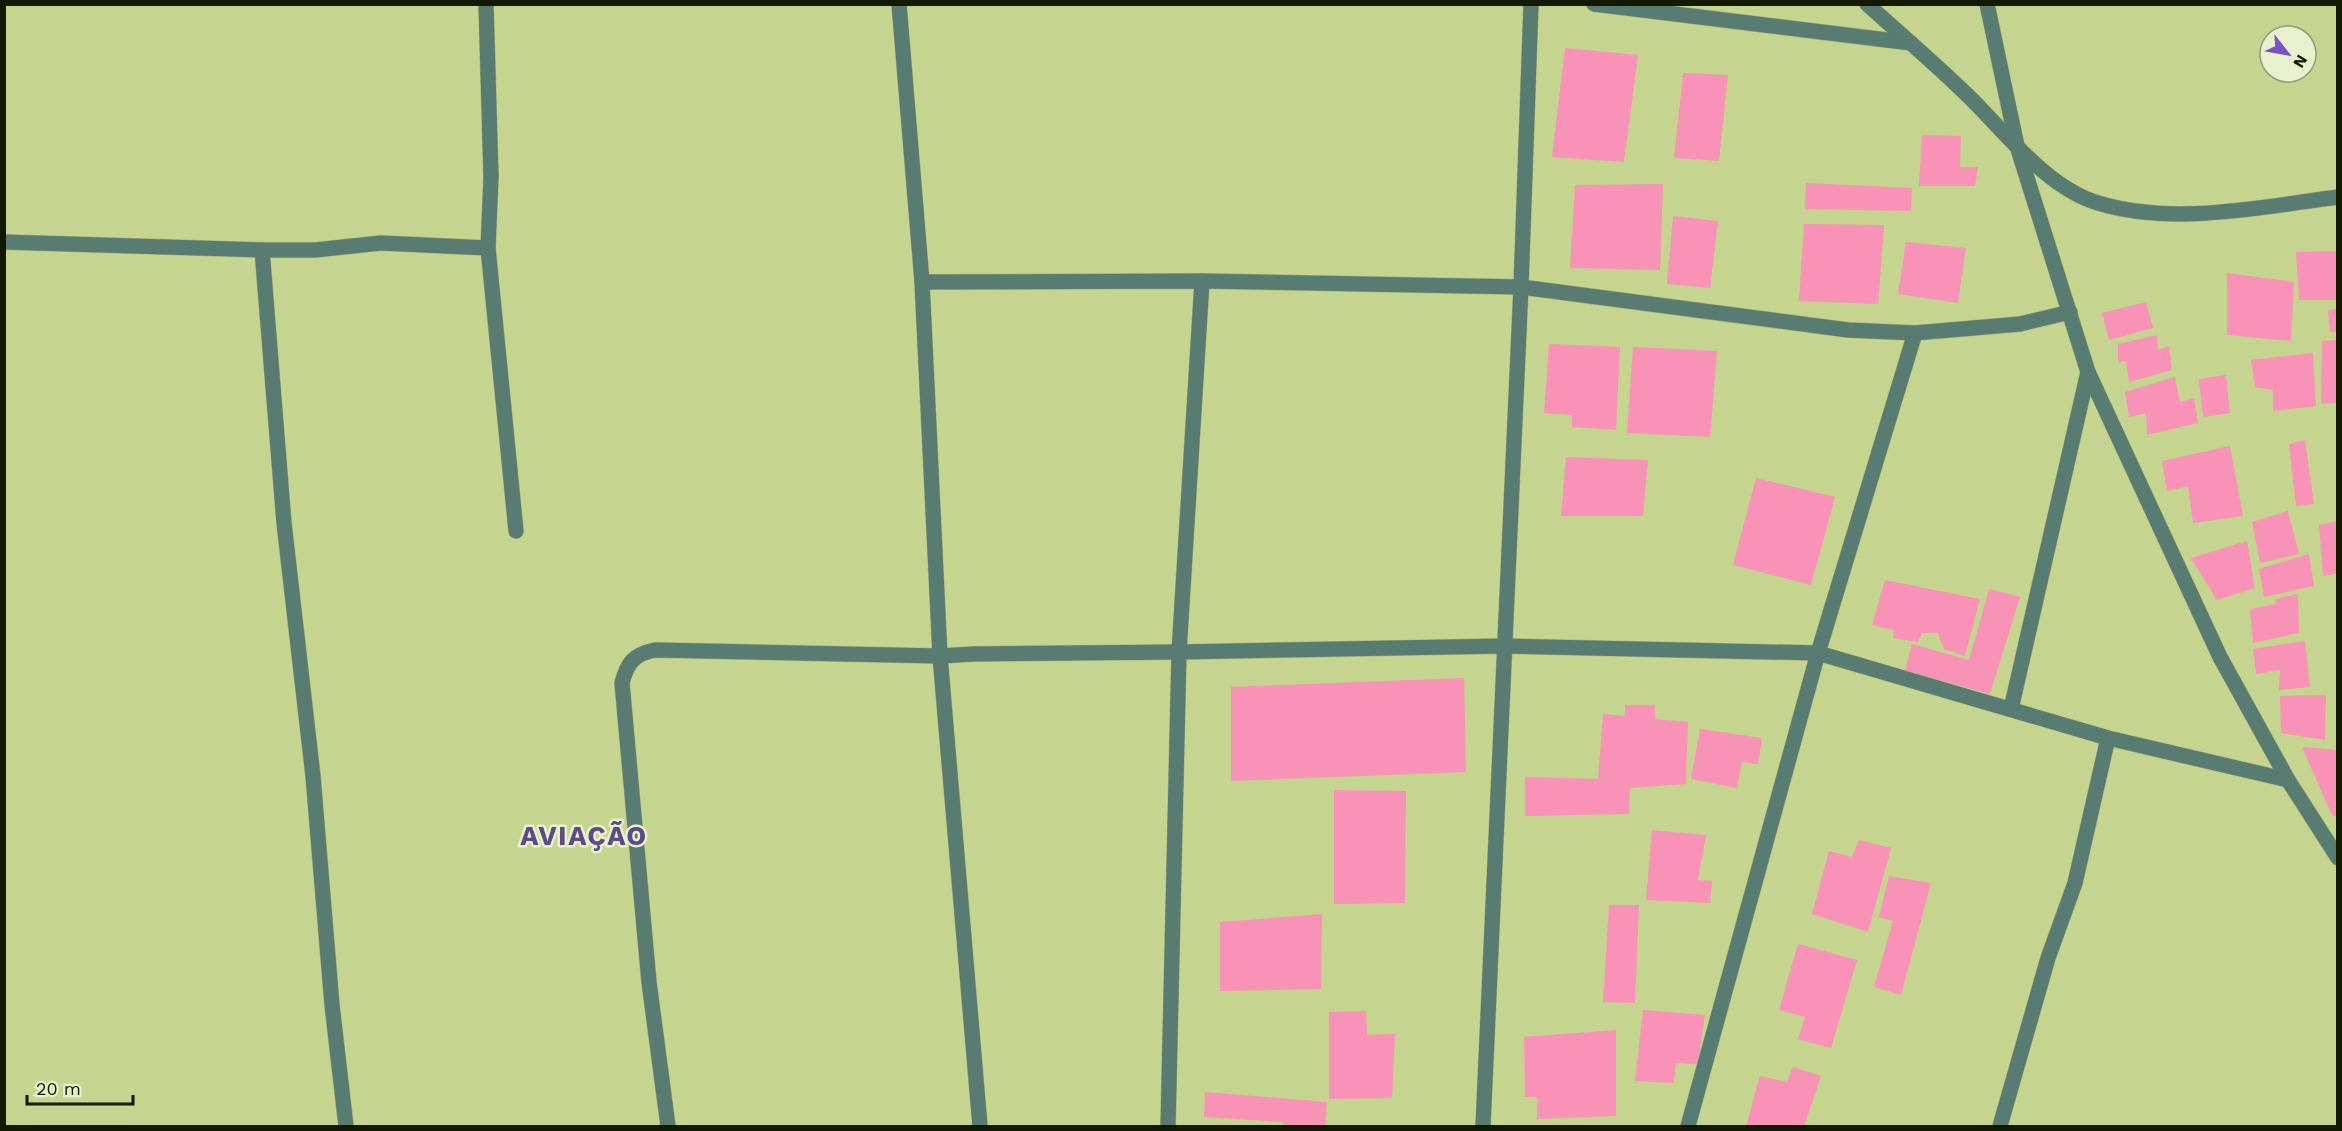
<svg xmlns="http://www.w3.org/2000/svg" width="2342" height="1131" font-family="'Work Sans',sans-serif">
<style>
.building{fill:#f892b6}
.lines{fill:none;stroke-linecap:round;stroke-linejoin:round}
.minor-casing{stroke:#a5b274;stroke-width:16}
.minor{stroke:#587b72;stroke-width:15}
.labels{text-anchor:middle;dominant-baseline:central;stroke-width:5;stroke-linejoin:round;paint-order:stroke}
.district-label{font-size:27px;font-weight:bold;letter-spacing:1.5px;fill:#5f4987;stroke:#e8f1ce}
</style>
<rect width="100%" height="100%" fill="#c5d48e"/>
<g class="building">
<polygon points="1565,48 1638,55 1624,162 1552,157"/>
<polygon points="1683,73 1728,75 1719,161 1674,158"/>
<polygon points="1922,135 1961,136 1960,167 1978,167 1975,186 1919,186"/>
<polygon points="1806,183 1912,188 1911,211 1805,209"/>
<polygon points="1663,184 1660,270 1570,268 1575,185"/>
<polygon points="1673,216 1718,221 1710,288 1667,284"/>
<polygon points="1804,224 1884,225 1878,304 1799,301"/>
<polygon points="1906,242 1966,248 1958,303 1898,294"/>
<polygon points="2338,251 2338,300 2299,300 2296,252"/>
<polygon points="2227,273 2294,282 2291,341 2227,335"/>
<polygon points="2146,302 2153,328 2109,340 2102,313"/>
<polygon points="2338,309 2338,332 2330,332 2328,310"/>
<polygon points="2157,335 2158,350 2169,346 2172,370 2129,382 2126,361 2118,362 2118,344"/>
<polygon points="2338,340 2338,403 2321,404 2322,341"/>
<polygon points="1549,344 1620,347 1616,430 1572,427 1572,415 1544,413"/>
<polygon points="1633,347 1717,351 1710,437 1627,433"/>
<polygon points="2313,353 2316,406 2273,411 2273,390 2255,387 2251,360"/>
<polygon points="2226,375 2230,413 2203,417 2199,379"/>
<polygon points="2175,377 2180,402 2194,398 2198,423 2147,435 2146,413 2129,417 2125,392"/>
<polygon points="2305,440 2314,504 2296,506 2289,444"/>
<polygon points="2230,446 2243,516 2193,523 2188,486 2167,491 2162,461"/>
<polygon points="1566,457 1648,460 1643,516 1561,516"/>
<polygon points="1756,478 1835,497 1811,585 1733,565"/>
<polygon points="2288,511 2299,554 2260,563 2252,522"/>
<polygon points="2338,521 2338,573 2323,576 2319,525"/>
<polygon points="2247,541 2255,588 2217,600 2191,558"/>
<polygon points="2309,554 2314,586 2264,597 2259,569"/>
<polygon points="1885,580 1980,599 1965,656 1944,649 1938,633 1922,633 1918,642 1893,638 1894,630 1872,625"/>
<polygon points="1989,589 2020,597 1990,694 1905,671 1912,644 1969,660"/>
<polygon points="2298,594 2299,633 2253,643 2250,609 2276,604 2275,599"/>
<polygon points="2305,641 2310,687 2279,690 2280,670 2256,674 2253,649"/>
<polygon points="1464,678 1466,772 1231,781 1231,687"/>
<polygon points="2326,695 2325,740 2281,733 2280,696"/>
<polygon points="1625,705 1655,705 1655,719 1688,722 1686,784 1630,788 1629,814 1525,816 1525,777 1598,779 1603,714 1625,716"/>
<polygon points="1700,729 1762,738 1758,764 1742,762 1737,788 1691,779"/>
<polygon points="2302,747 2338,750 2338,817 2332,815"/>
<polygon points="1334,790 1406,791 1405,903 1334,904"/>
<polygon points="1652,830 1706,835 1698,880 1712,881 1710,903 1646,900"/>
<polygon points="1859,840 1891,848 1868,932 1812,914 1829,851 1852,857"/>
<polygon points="1889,876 1931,883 1901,995 1874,987 1893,921 1879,917"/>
<polygon points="1609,905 1639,905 1635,1003 1603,1002"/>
<polygon points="1322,914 1321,989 1220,991 1220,922"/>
<polygon points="1798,944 1857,960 1831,1048 1798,1039 1805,1017 1779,1010"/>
<polygon points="1643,1010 1705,1015 1698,1064 1676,1063 1674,1083 1635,1081"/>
<polygon points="1366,1011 1367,1035 1395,1034 1392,1098 1329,1099 1329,1012"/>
<polygon points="1616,1030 1616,1116 1537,1119 1537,1097 1525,1097 1524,1037"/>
<polygon points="1793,1067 1821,1076 1804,1126 1746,1126 1760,1076 1787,1082"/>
<polygon points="1205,1092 1327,1102 1325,1126 1283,1126 1284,1122 1204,1117"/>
</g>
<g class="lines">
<defs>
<g id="minor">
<polyline points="899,4 922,282 940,656 980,1126"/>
<polyline points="1594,4 1911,43"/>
<path d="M1867,4C1899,33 1932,61 1962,90C2002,127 2044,187 2098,203C2174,226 2261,207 2338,197"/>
<polyline points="1987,4 2017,146 2088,372 2220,657 2288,780 2338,858"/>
<polyline points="4,242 262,250"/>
<polyline points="488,248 516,531"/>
<polyline points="922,282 1202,281 1521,287 1848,330 1915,333 2020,324 2070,312"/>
<polyline points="2011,709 2088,372"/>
<polyline points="346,1126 332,1005 313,776 284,523 262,250 315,250 381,243 488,248 491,177 486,4"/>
<path d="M668,1126L649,982L622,683C627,663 634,654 655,650L940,656L973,654L1179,652L1504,646L1818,653L2108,738L2288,780"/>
<polyline points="1168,1126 1179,652 1202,281"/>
<polyline points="1483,1126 1521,287 1531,4"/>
<polyline points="1688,1126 1818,653 1915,333"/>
<polyline points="2000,1126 2048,958 2075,883 2108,738"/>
</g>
</defs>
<use href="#minor" class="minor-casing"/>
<use href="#minor" class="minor"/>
</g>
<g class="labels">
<g class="district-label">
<text x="584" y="836">AVIAÇÃO</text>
</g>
</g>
<rect width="2342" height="1131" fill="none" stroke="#131800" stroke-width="12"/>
<g transform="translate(2288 54) rotate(121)"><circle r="28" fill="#e8f1ce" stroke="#939a7c" stroke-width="1.5"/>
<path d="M0-4.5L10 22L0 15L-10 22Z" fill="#7f50c9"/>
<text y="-9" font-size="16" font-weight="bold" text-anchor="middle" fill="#131800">N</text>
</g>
<path d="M27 1095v9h106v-9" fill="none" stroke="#131800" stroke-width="3"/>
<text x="36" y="1095" font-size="18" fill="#131800" stroke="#e8f1ce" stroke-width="4.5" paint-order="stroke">20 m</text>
</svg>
